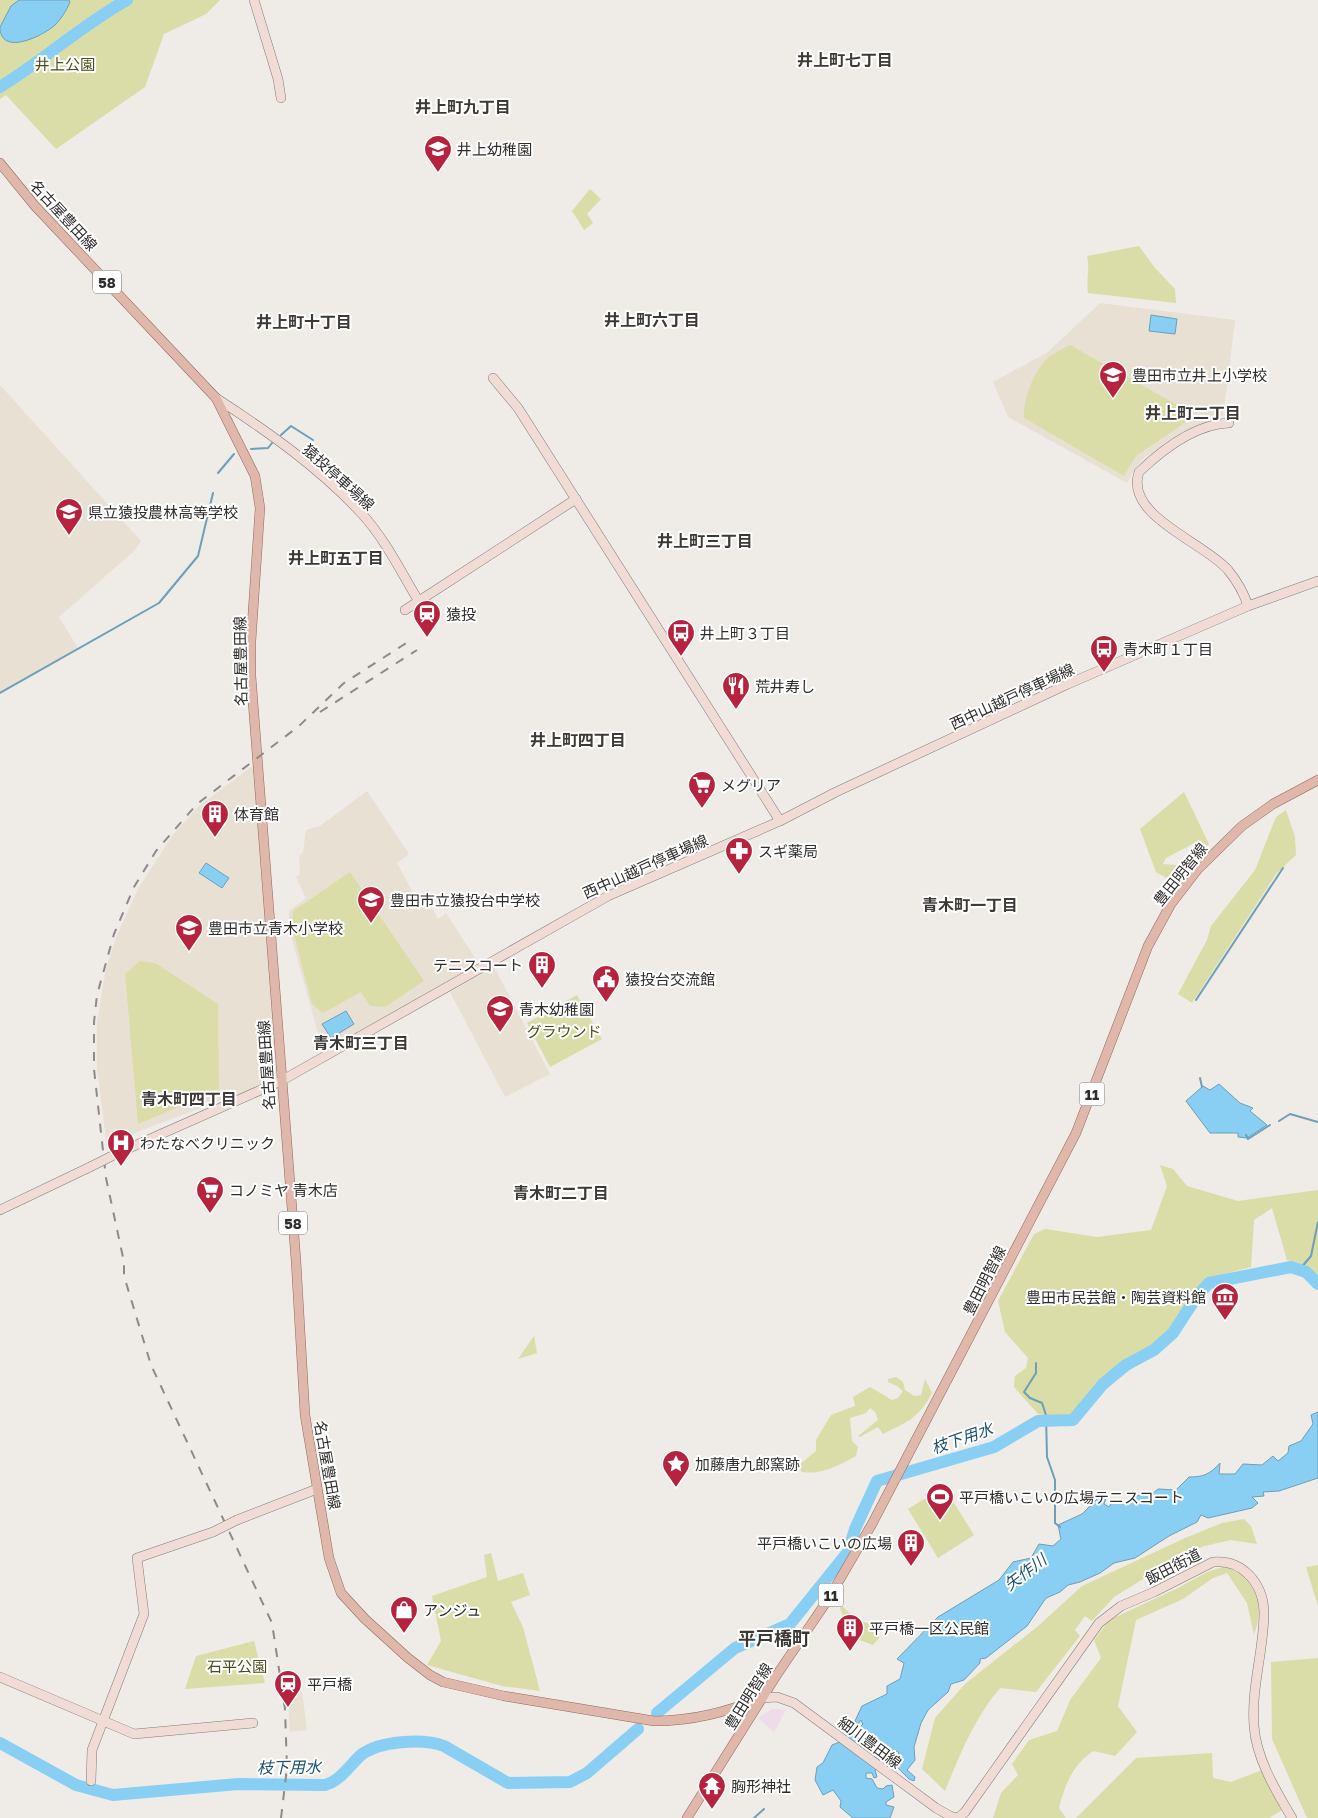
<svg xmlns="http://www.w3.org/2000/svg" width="1318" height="1818" font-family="'Golos Text','Noto Sans JP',sans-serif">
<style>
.commercial{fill:#efdbea}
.built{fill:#e9e0d4}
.green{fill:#dadda8}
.water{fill:#89cff4;stroke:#6e9eb8}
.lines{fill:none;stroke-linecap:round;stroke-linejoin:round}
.stream{stroke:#6e9eb8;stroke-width:2}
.river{stroke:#89cff4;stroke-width:12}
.secondary-casing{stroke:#807d78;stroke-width:10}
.primary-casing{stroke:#95685a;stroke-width:10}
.secondary{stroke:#f0dbd5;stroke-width:9}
.primary{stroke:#e0b7ab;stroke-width:9}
.rail{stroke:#8d8b87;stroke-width:2;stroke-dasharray:9 9;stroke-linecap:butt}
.secondary-bridge-casing{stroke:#807d78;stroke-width:10;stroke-linecap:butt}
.secondary-bridge{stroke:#f0dbd5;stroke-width:9}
.labels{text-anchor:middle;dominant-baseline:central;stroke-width:4;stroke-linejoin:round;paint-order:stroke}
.shield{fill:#fff;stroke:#6d6c6b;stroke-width:1}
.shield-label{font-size:14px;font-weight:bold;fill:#2e2d2b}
.park-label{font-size:15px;fill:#4a4b1a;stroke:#fff}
.poi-label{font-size:15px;fill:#2e2d2b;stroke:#fff;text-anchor:start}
.street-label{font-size:15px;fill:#2e2d2b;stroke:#fff}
.neighbourhood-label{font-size:16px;font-weight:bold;fill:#3d3a36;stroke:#fff}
.water-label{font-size:16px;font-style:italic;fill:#1b526b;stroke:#fff}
.quarter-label{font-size:18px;font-weight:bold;fill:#3d3a36;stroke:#fff}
</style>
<rect width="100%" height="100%" fill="#efebe6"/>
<polygon class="commercial" points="772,1709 786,1710 774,1732 758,1718"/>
<g class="built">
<polygon points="1100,303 1235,320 1223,416 1195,426 1144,458 1135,469 1127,483 1008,417 993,382 1048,352"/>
<polygon points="0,385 141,541 134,551 59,617 78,648 0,693"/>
<polygon points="254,765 276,1075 272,1081 137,1132 107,1147 97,1069 97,1023 106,968 117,935 138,889 172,836 199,806"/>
<polygon points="367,791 409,854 397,863 419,904 433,910 438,919 446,913 475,958 469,959 468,970 323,1051 289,929 289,911 306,898 296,877 300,874 299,856 303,852 306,830 320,826"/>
<polygon points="494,967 550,1074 505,1097 450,992"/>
<polygon points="302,1692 307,1730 290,1732 288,1693"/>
</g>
<g class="green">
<polygon points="0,0 220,0 206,14 164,34 145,87 56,149 6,95 0,99"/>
<polygon points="590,189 601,199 587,214 593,223 584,230 572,211"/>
<path d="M1139,246L1155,268L1175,289L1176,303L1088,293C1086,280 1090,269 1087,256Z"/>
<path d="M1070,345L1190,412L1192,418L1136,456L1124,476L1024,418C1023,399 1034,370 1049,357C1055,352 1063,349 1070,345Z"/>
<polygon points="1184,792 1209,844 1206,846 1200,840 1166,858 1163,864 1177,865 1177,873 1166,878 1156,872 1140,829"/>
<polygon points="1286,810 1295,837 1296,855 1276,874 1192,1003 1178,994 1207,940 1211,926 1255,870 1276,817"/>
<polygon points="350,872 424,981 385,1007 370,1006 361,992 323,1013 312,1004 292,927 293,911"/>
<polygon points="140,961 155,963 218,1004 219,1090 138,1124 125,974"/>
<polygon points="577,995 602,1039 550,1067 527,1023"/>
<path d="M1160,1165L1173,1169L1187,1186L1238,1201L1318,1190V1280C1309,1268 1302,1263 1287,1260L1272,1208L1254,1220L1251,1267L1213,1277L1203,1282L1170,1328L1151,1347L1122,1363L1104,1378L1071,1418L1062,1419L1038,1414L1014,1387L1015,1376L1026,1368L1028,1358L1005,1332L998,1301L1034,1234L1045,1229L1097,1237L1151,1230L1167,1186Z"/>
<polygon points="534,1336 537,1353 518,1359"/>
<path d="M896,1377L903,1382L905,1390L914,1396L921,1395L925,1379L932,1393C919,1418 907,1422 883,1434L878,1427L860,1437L858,1436L878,1420L875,1412L870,1408L866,1413L850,1418L852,1441L858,1447L856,1456C839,1465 822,1475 802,1472L798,1466L816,1451V1440L831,1415L855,1406L853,1397L870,1387L892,1400L898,1398L903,1391L897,1386L888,1382V1379Z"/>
<polygon points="944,1487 974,1535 938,1558 908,1509"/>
<path d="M1244,1519L1251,1526L1257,1544L1231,1540L1204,1546L1172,1561L1114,1597L1092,1621L1085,1616L1075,1630L1080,1636L1036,1692L1000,1688C974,1719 960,1754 945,1791L922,1769L935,1718L965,1684L1037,1627L1082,1586L1185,1538L1222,1523Z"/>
<polygon points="491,1553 498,1581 523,1573 530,1595 511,1602 523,1627 540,1691 502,1686 427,1665 441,1641 432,1596 487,1577 484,1555"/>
<polygon points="1318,1565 1318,1606 1306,1567"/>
<path d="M1226,1566C1256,1581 1266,1603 1254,1635L1247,1603L1227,1573L1213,1578L1183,1599L1136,1620L1118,1706L1137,1732L1115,1756L1094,1751C1074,1762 1064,1786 1059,1808L1066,1818H993L1001,1793L1018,1775L1012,1764L1029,1740L1057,1731L1070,1700L1101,1658L1094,1640L1109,1620L1178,1588L1207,1572Z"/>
<polygon points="841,1605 856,1619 878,1627 879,1638 873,1645 851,1637 840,1608"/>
<polygon points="254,1641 265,1683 185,1689 196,1656"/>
<polygon points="1318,1658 1318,1818 1307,1818 1272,1739 1271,1662"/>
<polygon points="1212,1753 1213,1778 1231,1782 1262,1770 1282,1810 1269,1818 1076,1818 1136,1758"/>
</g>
<g class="water">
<path d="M19,0H69L70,2C66,11 62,18 55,25C43,36 0,57 0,27L11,6Z"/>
<polygon points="1151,315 1177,319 1175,334 1149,331"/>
<polygon points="206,863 229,878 222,888 199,873"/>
<polygon points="346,1011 354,1024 331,1038 322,1024"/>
<polygon points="1219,1084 1240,1103 1253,1108 1250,1111 1267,1125 1247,1138 1238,1137 1238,1133 1210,1133 1186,1101 1203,1086 1210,1090"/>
<path d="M1318,1412V1478L1279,1491L1263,1492L1264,1496L1252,1497L1258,1503L1252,1508L1208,1518L1201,1515L1197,1522L1169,1536L1135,1558L1114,1563L1100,1573L1080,1582L1068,1585L1060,1592L1046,1598L1027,1626L986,1658L980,1659V1663L964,1680L951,1684L948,1692L928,1710L921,1723L914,1747L915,1760L907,1770L915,1777L914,1781L909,1779L895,1765L899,1753L897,1751L882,1761L875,1770L877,1777L874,1778L872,1773H866V1778L872,1779L877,1788L883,1789L886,1786L892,1785L894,1797L886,1802V1805L894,1807L890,1818H853L840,1807L841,1801L833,1790L823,1795L815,1780L817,1767L823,1763L832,1745L842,1741L852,1725L859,1728L863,1724L861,1720L858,1724L855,1721L862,1706L887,1694V1686L900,1679L904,1663L897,1659L938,1617L999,1580L1013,1562L1031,1558L1039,1544L1053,1546L1061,1539L1058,1525L1082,1514L1098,1498H1106L1104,1504L1109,1507L1114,1499L1125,1503L1132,1496L1151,1495L1158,1489L1176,1490L1189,1477C1204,1477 1210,1474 1220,1463L1219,1474H1235L1243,1464L1262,1465L1273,1456L1278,1461L1288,1453L1289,1446L1301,1441L1313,1424L1311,1415Z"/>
</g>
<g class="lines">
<g class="stream">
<polyline points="281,435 291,426 313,440"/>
<polyline points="251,449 268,448 272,443"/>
<polyline points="218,473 234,454"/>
<polyline points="0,693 159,603 198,556 213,493"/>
<polyline points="1196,1000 1283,868"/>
<polyline points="1200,1078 1202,1087"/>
<polyline points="1279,1121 1290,1114 1318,1122"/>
<polyline points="1246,1135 1248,1139 1270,1125"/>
<polyline points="1300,1269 1311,1256 1318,1222"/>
<polyline points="1036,1363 1036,1373 1024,1392 1030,1398 1042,1403 1046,1415 1047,1457 1055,1480 1055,1523 1060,1527"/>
<polyline points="754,1818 764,1809"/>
</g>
<g class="river">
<path d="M0,87C44,60 82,25 127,0"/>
<polyline points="657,1713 735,1648 790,1624 848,1552 855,1529 877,1481 994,1447 1038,1421 1073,1420 1103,1384 1126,1365 1154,1350 1173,1333 1197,1296 1209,1283 1291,1267 1306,1272 1318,1284"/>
<path d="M0,1743L76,1785L113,1795L238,1784L325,1785C340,1781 350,1765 361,1755C379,1741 423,1738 444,1746L508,1783L570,1782L587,1773L638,1729"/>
</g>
<defs>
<g id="secondary">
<polyline points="254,0 278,79 281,98"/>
<polyline points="493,378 518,408 780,821"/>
<path d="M216,398C267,431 321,469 362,514C385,539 401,572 418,600"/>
<path d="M1229,423C1196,424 1162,450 1139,472C1124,516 1204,542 1228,570C1237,581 1244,593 1248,606"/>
<polyline points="405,610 576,499"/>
<polyline points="116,1154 281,1081 608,896 780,821 836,792 1068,684 1248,606 1318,581"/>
<polyline points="0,1210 90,1167"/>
<polyline points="237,1520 317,1489"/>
<polyline points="0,1677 134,1734 253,1723"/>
<polyline points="762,1698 777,1697 794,1703 936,1808 950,1816 958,1818"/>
<polyline points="91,1781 92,1750 144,1614 137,1558 213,1532"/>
<path d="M958,1818L965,1812L1099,1623L1121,1606L1154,1592L1213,1562C1242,1559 1263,1583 1264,1612C1264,1650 1251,1687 1254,1726C1256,1758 1276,1791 1292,1818"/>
</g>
<g id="primary">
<path d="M0,163L35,206L216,398L255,476L260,508L251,641V676L296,1261L305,1415L329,1558L341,1593L365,1619L408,1658L430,1675L443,1682L504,1696L654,1721C693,1721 726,1712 762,1698"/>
<polyline points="687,1818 776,1676 829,1598 872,1524 1076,1133 1148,946 1171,904 1198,869 1242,826 1273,804 1318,780"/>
</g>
</defs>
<use href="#secondary" class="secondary-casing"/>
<use href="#primary" class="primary-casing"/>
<use href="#secondary" class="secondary"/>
<use href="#primary" class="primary"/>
<g class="rail">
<polyline points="320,712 417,650"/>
<polyline points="281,1818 287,1768 285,1709 272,1623 151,1365 124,1276 124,1262 106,1178 94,1069 94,1022 97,995 114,934 134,887 156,851 197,804 299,726 344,683 411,640"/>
</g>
<defs>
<g id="secondary-bridge">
<polyline points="90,1167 116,1154"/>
<polyline points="213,1532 237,1520"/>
</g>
</defs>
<use href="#secondary-bridge" class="secondary-bridge-casing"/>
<use href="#secondary-bridge" class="secondary-bridge"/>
</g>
<defs>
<symbol id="school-pin" viewBox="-11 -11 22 30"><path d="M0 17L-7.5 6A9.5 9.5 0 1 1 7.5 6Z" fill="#b5233e" stroke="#fff"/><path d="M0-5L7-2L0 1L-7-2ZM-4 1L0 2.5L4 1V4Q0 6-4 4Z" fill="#fff"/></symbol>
<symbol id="station-pin" viewBox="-11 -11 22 30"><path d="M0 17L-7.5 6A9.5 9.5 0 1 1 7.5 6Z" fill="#b5233e" stroke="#fff"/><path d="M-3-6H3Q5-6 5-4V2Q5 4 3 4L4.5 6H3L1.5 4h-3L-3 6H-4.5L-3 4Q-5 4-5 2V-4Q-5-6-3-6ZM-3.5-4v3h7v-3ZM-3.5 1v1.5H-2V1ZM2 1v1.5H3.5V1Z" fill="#fff"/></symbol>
<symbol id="bus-pin" viewBox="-11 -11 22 30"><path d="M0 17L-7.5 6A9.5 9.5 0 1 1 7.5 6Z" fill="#b5233e" stroke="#fff"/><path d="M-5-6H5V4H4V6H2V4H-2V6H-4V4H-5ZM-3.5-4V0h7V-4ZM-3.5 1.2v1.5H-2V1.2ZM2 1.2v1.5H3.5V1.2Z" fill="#fff"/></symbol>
<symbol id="restaurant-pin" viewBox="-11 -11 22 30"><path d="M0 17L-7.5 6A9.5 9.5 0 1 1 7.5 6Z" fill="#b5233e" stroke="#fff"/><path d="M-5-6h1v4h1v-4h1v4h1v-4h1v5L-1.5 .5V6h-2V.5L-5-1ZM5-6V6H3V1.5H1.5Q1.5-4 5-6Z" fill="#fff"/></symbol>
<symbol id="supermarket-pin" viewBox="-11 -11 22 30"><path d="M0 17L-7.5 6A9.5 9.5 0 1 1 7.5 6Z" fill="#b5233e" stroke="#fff"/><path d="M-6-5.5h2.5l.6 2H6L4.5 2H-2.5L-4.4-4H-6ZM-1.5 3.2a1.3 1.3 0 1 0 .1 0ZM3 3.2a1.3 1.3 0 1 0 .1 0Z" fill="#fff"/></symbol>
<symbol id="building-pin" viewBox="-11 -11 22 30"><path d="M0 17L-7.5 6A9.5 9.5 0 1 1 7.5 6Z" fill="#b5233e" stroke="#fff"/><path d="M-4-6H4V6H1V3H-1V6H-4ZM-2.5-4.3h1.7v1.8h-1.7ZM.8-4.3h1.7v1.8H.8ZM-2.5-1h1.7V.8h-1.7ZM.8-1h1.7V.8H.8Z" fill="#fff"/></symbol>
<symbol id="pharmacy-pin" viewBox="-11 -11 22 30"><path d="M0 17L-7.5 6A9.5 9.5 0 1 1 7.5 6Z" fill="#b5233e" stroke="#fff"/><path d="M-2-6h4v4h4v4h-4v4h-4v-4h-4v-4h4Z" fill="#fff"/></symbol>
<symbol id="civic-pin" viewBox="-11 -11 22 30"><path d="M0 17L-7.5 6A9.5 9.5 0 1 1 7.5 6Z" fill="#b5233e" stroke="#fff"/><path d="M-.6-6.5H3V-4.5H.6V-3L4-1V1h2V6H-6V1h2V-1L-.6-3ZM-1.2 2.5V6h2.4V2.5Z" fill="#fff"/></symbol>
<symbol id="hospital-pin" viewBox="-11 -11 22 30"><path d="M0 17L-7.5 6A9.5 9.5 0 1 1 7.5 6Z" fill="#b5233e" stroke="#fff"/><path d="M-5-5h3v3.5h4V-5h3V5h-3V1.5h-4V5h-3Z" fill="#fff"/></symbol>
<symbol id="museum-pin" viewBox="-11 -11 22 30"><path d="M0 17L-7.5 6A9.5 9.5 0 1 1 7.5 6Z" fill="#b5233e" stroke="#fff"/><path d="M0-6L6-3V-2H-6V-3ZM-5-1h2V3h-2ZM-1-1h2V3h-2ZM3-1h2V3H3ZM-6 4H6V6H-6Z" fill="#fff"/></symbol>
<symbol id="sight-pin" viewBox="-11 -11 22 30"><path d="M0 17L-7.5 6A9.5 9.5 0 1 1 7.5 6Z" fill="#b5233e" stroke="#fff"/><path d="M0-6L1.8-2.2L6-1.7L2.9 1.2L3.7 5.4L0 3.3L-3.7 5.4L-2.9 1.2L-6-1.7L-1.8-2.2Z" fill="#fff"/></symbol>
<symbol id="stadium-pin" viewBox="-11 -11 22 30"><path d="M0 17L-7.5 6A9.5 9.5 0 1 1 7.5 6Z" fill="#b5233e" stroke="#fff"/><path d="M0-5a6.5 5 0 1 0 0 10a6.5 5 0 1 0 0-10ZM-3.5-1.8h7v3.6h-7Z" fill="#fff"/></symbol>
<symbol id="shop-pin" viewBox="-11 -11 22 30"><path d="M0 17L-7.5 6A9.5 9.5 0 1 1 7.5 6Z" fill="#b5233e" stroke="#fff"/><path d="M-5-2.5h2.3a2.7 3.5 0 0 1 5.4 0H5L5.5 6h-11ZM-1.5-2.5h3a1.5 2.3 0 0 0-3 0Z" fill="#fff"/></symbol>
<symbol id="temple-pin" viewBox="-11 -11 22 30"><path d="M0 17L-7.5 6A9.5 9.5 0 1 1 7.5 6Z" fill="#b5233e" stroke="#fff"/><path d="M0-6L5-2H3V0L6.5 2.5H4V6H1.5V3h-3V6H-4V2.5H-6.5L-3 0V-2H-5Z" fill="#fff"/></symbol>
</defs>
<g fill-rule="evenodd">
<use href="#school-pin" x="422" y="133" width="32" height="43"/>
<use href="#school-pin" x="1097" y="359" width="32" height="43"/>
<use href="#school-pin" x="53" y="496" width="32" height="43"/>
<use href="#station-pin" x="411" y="598" width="32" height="43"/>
<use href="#bus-pin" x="665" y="617" width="32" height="43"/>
<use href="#bus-pin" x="1088" y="633" width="32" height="43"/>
<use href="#restaurant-pin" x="720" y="670" width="32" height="43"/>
<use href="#supermarket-pin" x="686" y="769" width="32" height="43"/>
<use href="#building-pin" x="199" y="798" width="32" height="43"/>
<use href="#pharmacy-pin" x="723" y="835" width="32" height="43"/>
<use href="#school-pin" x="355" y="884" width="32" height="43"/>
<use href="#school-pin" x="173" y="912" width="32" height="43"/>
<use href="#building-pin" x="526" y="949" width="32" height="43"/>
<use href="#civic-pin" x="590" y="963" width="32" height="43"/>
<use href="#school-pin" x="484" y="993" width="32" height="43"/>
<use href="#hospital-pin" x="105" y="1127" width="32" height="43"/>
<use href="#supermarket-pin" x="194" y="1174" width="32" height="43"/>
<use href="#museum-pin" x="1209" y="1281" width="32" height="43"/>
<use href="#sight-pin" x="660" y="1448" width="32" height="43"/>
<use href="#stadium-pin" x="924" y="1481" width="32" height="43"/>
<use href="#building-pin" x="895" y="1527" width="32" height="43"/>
<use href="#shop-pin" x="388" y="1594" width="32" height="43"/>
<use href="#building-pin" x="834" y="1612" width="32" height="43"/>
<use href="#station-pin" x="272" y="1668" width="32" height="43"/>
<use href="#temple-pin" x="696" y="1770" width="32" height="43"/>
</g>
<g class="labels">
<g class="shield">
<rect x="93" y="270.5" width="28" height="23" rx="4"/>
<rect x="1079.5" y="1082.5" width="25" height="23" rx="4"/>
<rect x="279" y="1211.5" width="28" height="23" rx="4"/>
<rect x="818.5" y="1583.5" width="25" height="23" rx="4"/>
</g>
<g class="shield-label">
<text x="107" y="282">58</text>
<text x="1092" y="1094">11</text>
<text x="293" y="1223">58</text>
<text x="831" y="1595">11</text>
</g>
<g class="park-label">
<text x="65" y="64">井上公園</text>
<text x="564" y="1031">グラウンド</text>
<text x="237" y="1666">石平公園</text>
</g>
<g class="poi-label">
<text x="457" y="149">井上幼稚園</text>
<text x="1132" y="375">豊田市立井上小学校</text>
<text x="88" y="512">県立猿投農林高等学校</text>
<text x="446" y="614">猿投</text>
<text x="700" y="633">井上町３丁目</text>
<text x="1123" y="649">青木町１丁目</text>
<text x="755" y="686">荒井寿し</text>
<text x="721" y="785">メグリア</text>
<text x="234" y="814">体育館</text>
<text x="758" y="851">スギ薬局</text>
<text x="390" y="900">豊田市立猿投台中学校</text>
<text x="208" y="928">豊田市立青木小学校</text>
<text x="523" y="965" text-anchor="end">テニスコート</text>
<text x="625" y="979">猿投台交流館</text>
<text x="519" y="1009">青木幼稚園</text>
<text x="140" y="1143">わたなべクリニック</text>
<text x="229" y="1190">コノミヤ 青木店</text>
<text x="1206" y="1297" text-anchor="end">豊田市民芸館・陶芸資料館</text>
<text x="695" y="1464">加藤唐九郎窯跡</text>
<text x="959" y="1497">平戸橋いこいの広場テニスコート</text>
<text x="892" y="1543" text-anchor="end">平戸橋いこいの広場</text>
<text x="423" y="1610">アンジュ</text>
<text x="869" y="1628">平戸橋一区公民館</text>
<text x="307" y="1684">平戸橋</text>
<text x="731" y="1786">胸形神社</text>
</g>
<g class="street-label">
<text transform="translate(64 215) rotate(47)">名古屋豊田線</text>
<text transform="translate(339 477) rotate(42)">猿投停車場線</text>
<text transform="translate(240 661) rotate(-91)">名古屋豊田線</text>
<text transform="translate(1012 696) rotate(-25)">西中山越戸停車場線</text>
<text transform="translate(645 866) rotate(-24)">西中山越戸停車場線</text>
<text transform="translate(1180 874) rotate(-51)">豊田明智線</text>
<text transform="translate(266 1065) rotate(-94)">名古屋豊田線</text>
<text transform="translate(984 1280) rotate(-63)">豊田明智線</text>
<text transform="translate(328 1465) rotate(80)">名古屋豊田線</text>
<text transform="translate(1173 1566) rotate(-27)">飯田街道</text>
<text transform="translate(748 1696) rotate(-58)">豊田明智線</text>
<text transform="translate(870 1742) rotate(37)">細川豊田線</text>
</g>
<g class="neighbourhood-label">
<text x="845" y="60">井上町七丁目</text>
<text x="463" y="107">井上町九丁目</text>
<text x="652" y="320">井上町六丁目</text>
<text x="304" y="322">井上町十丁目</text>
<text x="1193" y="413">井上町二丁目</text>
<text x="705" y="541">井上町三丁目</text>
<text x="336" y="558">井上町五丁目</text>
<text x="578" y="740">井上町四丁目</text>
<text x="970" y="905">青木町一丁目</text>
<text x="361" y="1043">青木町三丁目</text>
<text x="189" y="1099">青木町四丁目</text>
<text x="561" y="1193">青木町二丁目</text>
</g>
<g class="water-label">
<text transform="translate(962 1438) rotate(-19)">枝下用水</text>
<text transform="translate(1025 1572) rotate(-37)">矢作川</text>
<text transform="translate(289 1767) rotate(-1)">枝下用水</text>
</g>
<g class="quarter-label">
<text x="774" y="1638">平戸橋町</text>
</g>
</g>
</svg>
